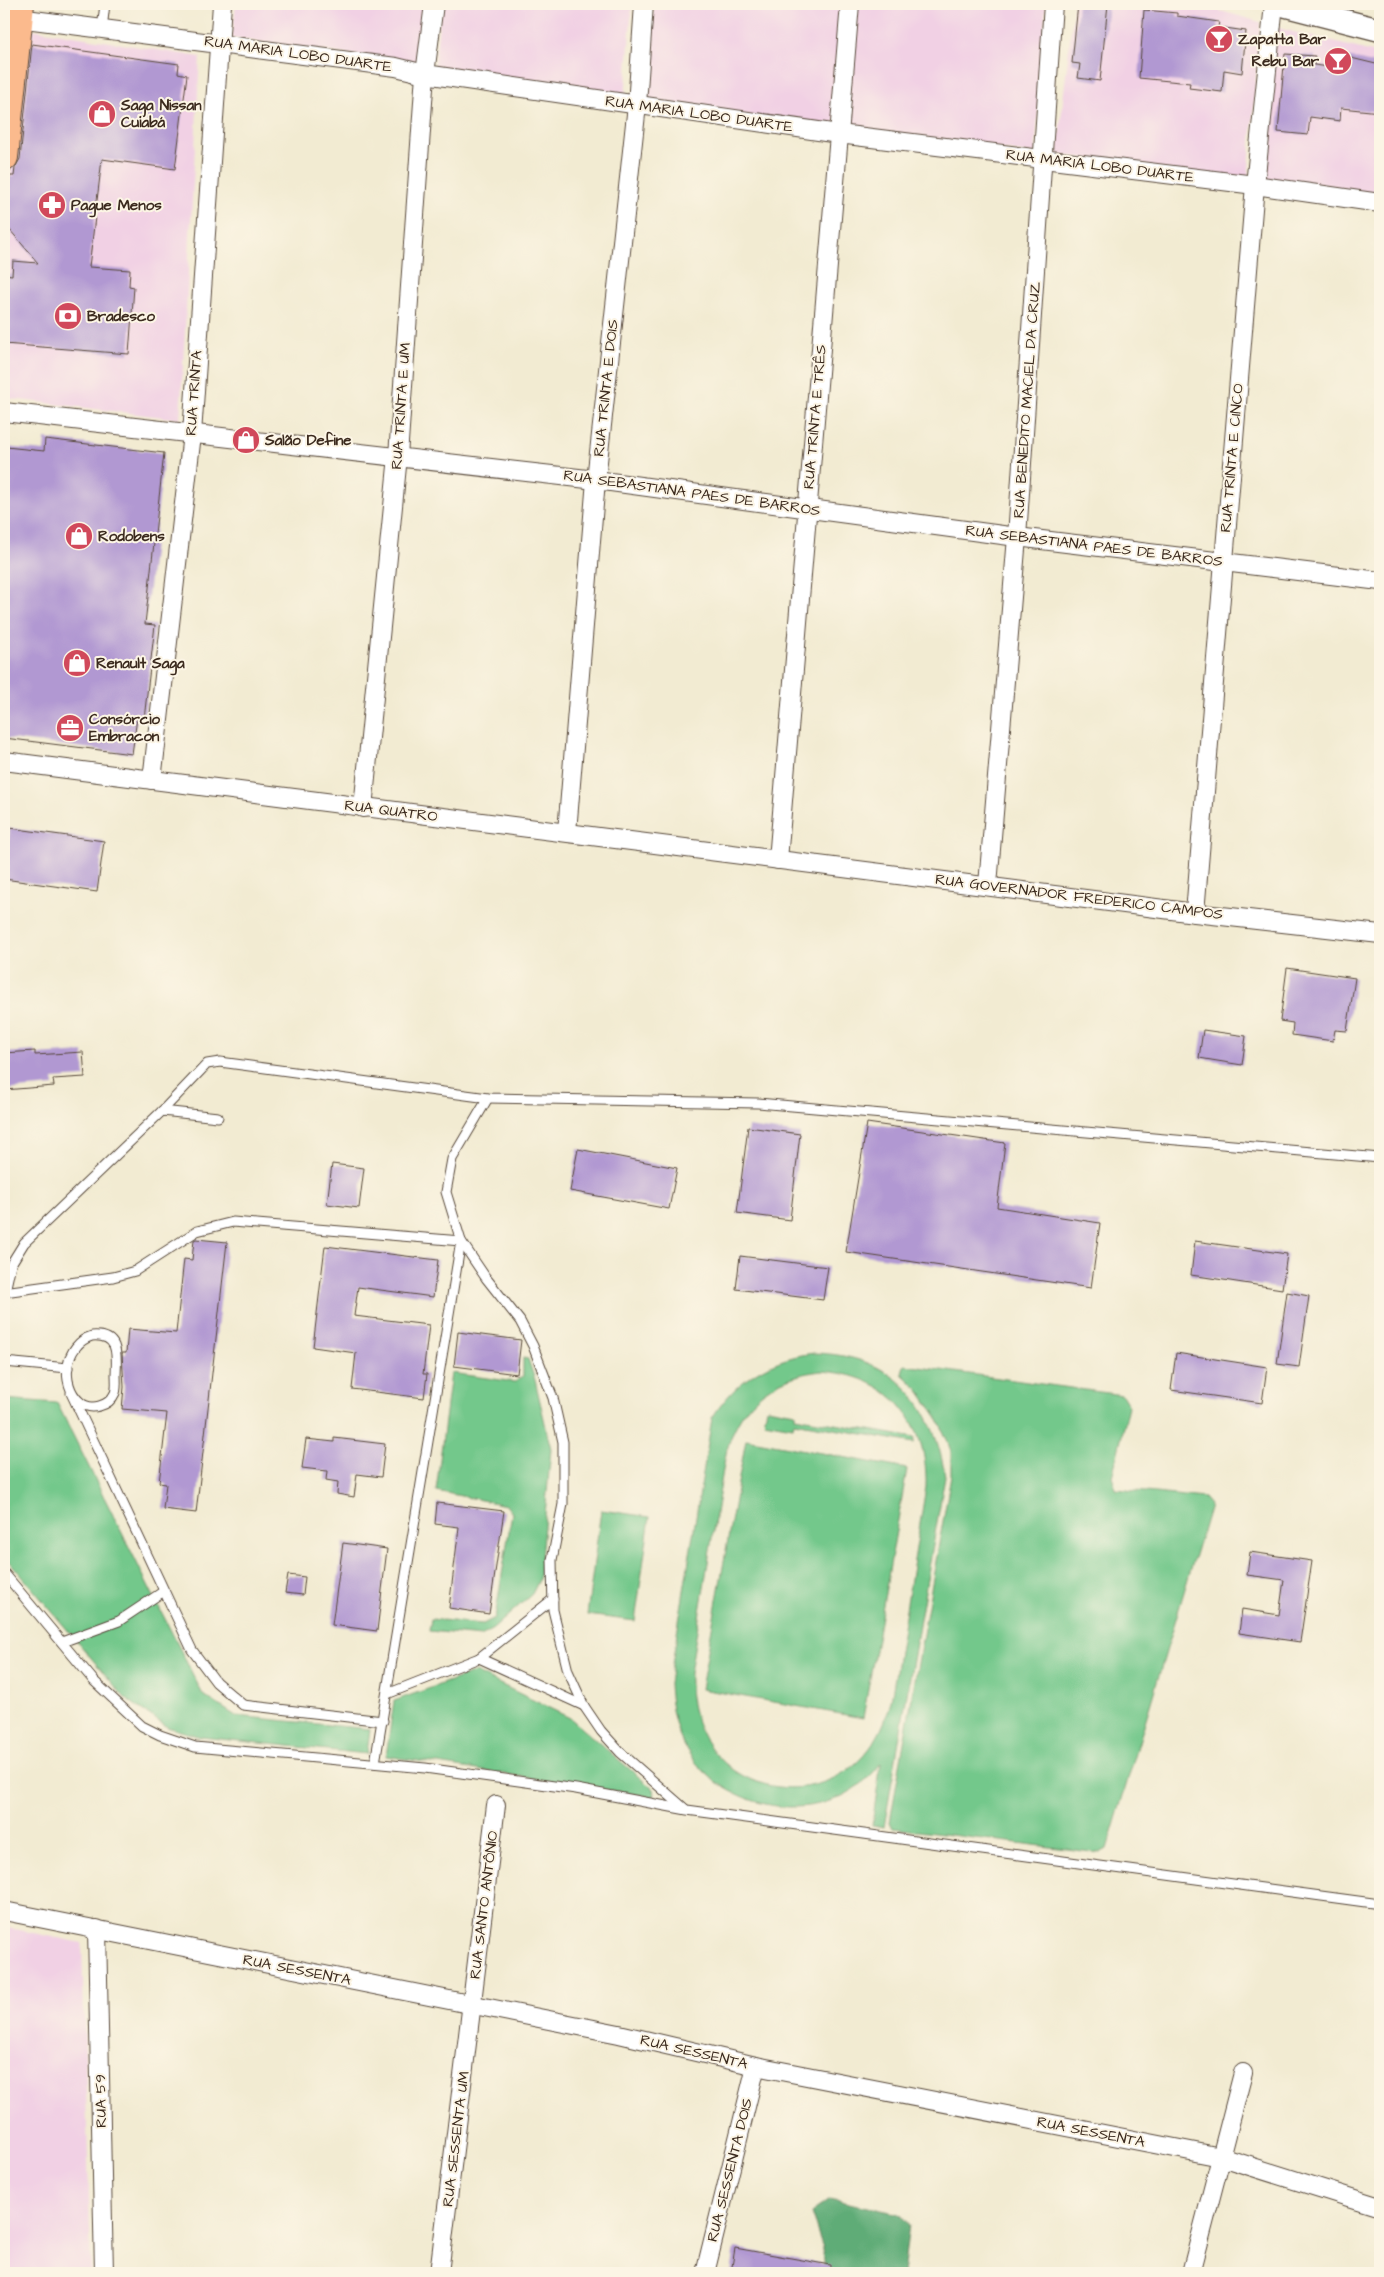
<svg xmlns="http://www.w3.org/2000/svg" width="1384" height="2277" font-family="'Architects Daughter',sans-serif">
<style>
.built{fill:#f1d0e4}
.green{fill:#73c88b;stroke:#577954;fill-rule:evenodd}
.forest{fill:#5eac77;stroke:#4c6b4a}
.building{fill:#b198d2}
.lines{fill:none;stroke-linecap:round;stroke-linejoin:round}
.service-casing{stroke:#564739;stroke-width:11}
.minor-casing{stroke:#564739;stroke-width:20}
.tertiary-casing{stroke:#564739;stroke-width:25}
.trunk-casing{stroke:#564739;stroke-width:30}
.service{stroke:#fff;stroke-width:9}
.minor{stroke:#fff;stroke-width:18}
.tertiary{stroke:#fff;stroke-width:22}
.trunk{stroke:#fbba8d;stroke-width:28}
.labels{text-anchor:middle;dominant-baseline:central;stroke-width:4;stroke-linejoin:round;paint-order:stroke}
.poi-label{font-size:15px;font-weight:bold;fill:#3b2a1e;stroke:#fcf5e5;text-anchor:start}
.street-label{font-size:15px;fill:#3b2a1e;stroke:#fcf5e5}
</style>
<rect width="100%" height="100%" fill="#fcf5e5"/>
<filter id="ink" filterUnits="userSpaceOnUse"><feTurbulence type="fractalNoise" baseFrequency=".02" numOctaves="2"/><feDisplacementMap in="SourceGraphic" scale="10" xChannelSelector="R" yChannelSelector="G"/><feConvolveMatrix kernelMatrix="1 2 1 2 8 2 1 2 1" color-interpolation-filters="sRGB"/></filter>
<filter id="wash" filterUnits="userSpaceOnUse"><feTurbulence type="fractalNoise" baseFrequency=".0096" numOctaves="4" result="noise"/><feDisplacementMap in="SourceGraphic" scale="20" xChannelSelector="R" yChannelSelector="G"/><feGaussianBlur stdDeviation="1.12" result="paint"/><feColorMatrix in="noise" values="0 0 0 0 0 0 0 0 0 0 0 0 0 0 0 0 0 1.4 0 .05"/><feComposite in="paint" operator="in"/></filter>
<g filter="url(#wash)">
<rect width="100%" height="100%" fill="#f2ebd2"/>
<g class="built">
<polygon points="236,4 428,4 423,65 232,38"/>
<polygon points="441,4 632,4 625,98 434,71"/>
<polygon points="654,4 843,4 834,131 643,104"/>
<polygon points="858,4 1046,4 1035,154 844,127"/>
<polygon points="1074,4 1196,4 1260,22 1248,181 1057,154"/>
<polygon points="1274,27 1380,54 1380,198 1258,180"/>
<polygon points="25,28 200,57 180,419 4,398 4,241"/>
<polygon points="4,1927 82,1943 91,2273 4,2273"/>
</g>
<g class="green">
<path d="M814,1353C893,1355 933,1400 945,1476L884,1827L872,1825L881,1763C834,1829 731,1817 688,1752C675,1731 670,1707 669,1683L712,1418C736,1380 768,1359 814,1353ZM821,1371C889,1375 928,1419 926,1487L891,1701C860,1833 684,1807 690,1673L725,1458C736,1406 769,1377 821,1371Z"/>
<polygon points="523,1358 528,1359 535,1380 551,1449 539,1580 532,1594 493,1629 481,1636 429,1631 431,1619 483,1624 495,1618 512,1513 506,1505 436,1491 451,1373 515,1382 523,1376"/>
<polygon points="904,1365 1122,1395 1129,1406 1112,1477 1116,1489 1204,1498 1210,1505 1107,1849 1100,1853 893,1828 890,1822 951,1476 951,1449 936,1415 918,1389 902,1374"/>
<polygon points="4,1399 57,1403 203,1695 236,1716 370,1729 367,1754 201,1737 167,1727 125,1698 4,1555"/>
<polygon points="767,1408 795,1413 795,1417 915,1438 914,1443 794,1422 793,1427 764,1422"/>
<polygon points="746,1439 907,1469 863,1718 701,1689"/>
<polygon points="601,1510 650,1517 635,1621 587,1615"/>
<polygon points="475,1672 570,1718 653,1789 654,1797 386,1756 394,1701"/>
</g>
<polygon class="forest" points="830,2199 900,2214 909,2225 903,2273 825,2273 823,2248 811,2213"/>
<g id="blocks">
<g class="building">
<polygon points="1078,4 1108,4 1100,81 1078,78 1080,64 1072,63"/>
<polygon points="1144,10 1177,13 1177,16 1219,22 1218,27 1246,31 1242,73 1224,70 1222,92 1189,88 1190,83 1139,78"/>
<polygon points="32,44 179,64 178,73 187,75 175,169 102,159 89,267 130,270 129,286 134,287 129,354 4,344 4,274 12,275 13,261 38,263 4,223 10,176 14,176 15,168 20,159"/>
<polygon points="1285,54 1315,56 1314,65 1345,69 1347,57 1380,65 1380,112 1341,108 1340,121 1310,117 1308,135 1278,132"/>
<polygon points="45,439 164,453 145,624 155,625 144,719 137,718 132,754 4,738 4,465 6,447 44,451"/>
<polygon points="10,828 104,841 97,892 4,879"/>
<polygon points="1287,968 1355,978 1347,1031 1335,1030 1333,1041 1292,1035 1293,1023 1280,1021"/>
<polygon points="1203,1030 1246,1036 1242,1065 1199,1058"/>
<polygon points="35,1051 35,1055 83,1052 85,1077 53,1079 54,1086 4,1090 4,1053"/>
<polygon points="867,1123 1005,1143 997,1207 1100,1223 1091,1288 846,1252"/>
<polygon points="748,1127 800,1134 790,1220 737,1213"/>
<polygon points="578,1149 677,1168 669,1209 570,1191"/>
<polygon points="332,1164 364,1168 359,1208 327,1204"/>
<polygon points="196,1239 227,1242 196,1513 163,1509 166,1484 159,1483 167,1413 122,1409 124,1387 122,1353 126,1353 128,1329 176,1333 184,1259 192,1260 194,1240"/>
<polygon points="1195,1241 1287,1254 1282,1289 1191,1275"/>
<polygon points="325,1246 438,1260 433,1297 358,1287 354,1316 429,1325 423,1374 427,1374 424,1398 352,1389 356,1353 313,1347"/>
<polygon points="740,1256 828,1267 823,1300 736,1289"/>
<polygon points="1287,1292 1309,1296 1299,1367 1277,1364"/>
<polygon points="458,1332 521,1340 517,1374 454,1366"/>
<polygon points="1176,1353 1267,1367 1262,1403 1171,1390"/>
<polygon points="334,1438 385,1444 381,1477 357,1474 354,1497 337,1494 338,1482 326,1480 327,1471 302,1468 306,1439 334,1442"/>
<polygon points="437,1503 504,1511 489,1614 449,1608 459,1527 435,1524"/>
<polygon points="343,1543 387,1549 377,1631 332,1625"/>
<polygon points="1250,1552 1312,1561 1300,1642 1239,1633 1242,1609 1279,1615 1284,1580 1247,1575"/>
<polygon points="288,1575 305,1577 303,1595 285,1593"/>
<polygon points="735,2248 830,2265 830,2273 731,2273"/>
</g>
</g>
</g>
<g filter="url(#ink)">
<use href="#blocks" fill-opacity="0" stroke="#564739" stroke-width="1"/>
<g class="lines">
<defs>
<g id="service">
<polyline points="102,29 105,4"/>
<polyline points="488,1098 452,1159 446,1192 461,1241 486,1278 520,1321 533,1346 553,1398 563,1442 563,1504 552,1560 553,1610 568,1671 584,1706 601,1731 620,1752 685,1809"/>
<polyline points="162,1111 218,1117"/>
<polyline points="4,1292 113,1277 135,1271 197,1231 233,1222 461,1241 375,1763"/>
<polyline points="4,1296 11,1264 24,1243 162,1111 207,1064 220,1062 488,1098 758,1103 1380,1158"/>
<path d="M92,1336C119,1334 117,1354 116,1374C116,1379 117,1388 115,1393C109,1407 90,1411 80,1402C59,1384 65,1344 92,1336Z"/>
<polyline points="4,1362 68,1368"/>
<polyline points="71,1393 192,1650 216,1682 243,1705 383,1721"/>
<polyline points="4,1573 94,1681 142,1726 160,1735 195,1747 425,1768 576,1789 687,1810 1380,1904"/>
<polyline points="553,1599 479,1658 584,1706"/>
<polyline points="62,1642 119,1621 164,1591"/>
<polyline points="387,1694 479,1658"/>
</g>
<g id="minor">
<polyline points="18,18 396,67 425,74 839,134 1255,185 1380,203"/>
<polyline points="4,412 596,480 1017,537 1380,581"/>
<polyline points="4,761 1195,913 1380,934"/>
<polyline points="152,780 192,434 222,4"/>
<polyline points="363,808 398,456 425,74 434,4"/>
<polyline points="567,832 596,480 637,105 644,4"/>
<polyline points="778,860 850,4"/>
<polyline points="988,885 1017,537 1053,4"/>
<polyline points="1195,913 1255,185 1274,4"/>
<polyline points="4,1911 619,2034 756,2066 1221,2157 1380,2207"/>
<polyline points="97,1929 104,2273"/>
<polyline points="439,2273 496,1805"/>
<polyline points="705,2273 756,2066"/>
<polyline points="1191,2273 1243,2073"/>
</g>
<polyline id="tertiary" points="1279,4 1380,30"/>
<polyline id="trunk" points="4,157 20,4"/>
</defs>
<use href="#service" class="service-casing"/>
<use href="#minor" class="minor-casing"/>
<use href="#tertiary" class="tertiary-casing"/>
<use href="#trunk" class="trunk-casing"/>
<use href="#service" class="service"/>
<use href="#minor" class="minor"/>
<use href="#tertiary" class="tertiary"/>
<use href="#trunk" class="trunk"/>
</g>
</g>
<defs>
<symbol id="bar-disc" viewBox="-11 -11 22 22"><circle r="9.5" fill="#d1495b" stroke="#fcf5e5"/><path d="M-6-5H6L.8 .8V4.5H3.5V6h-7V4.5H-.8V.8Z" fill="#fff"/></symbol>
<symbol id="shop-disc" viewBox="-11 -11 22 22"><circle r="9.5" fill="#d1495b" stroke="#fcf5e5"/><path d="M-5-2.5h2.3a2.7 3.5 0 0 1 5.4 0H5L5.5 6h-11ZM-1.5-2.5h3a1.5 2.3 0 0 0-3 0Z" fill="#fff"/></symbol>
<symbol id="pharmacy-disc" viewBox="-11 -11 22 22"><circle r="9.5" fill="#d1495b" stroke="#fcf5e5"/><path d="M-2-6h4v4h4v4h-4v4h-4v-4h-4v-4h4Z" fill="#fff"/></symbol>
<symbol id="bank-disc" viewBox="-11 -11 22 22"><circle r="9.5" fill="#d1495b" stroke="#fcf5e5"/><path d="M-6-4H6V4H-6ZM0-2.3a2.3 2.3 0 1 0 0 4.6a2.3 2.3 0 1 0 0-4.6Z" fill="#fff"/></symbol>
<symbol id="office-disc" viewBox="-11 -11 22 22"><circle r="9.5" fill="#d1495b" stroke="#fcf5e5"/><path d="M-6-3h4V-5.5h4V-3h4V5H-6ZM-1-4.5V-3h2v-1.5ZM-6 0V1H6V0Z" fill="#fff"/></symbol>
</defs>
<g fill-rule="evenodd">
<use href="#bar-disc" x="1203" y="23" width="32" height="32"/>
<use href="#bar-disc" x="1322" y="45" width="32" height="32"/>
<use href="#shop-disc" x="86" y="98" width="32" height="32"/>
<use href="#pharmacy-disc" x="36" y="189" width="32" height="32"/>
<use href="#bank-disc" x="52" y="300" width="32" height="32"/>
<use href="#shop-disc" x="230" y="424" width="32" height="32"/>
<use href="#shop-disc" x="63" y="520" width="32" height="32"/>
<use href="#shop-disc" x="61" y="647" width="32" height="32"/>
<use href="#office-disc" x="54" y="712" width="32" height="32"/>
</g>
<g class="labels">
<g class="poi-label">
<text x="1238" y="39">Zapatta Bar</text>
<text x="1319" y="61" text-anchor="end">Rebu Bar</text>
<text x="121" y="105">Saga Nissan<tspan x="121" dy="17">Cuiabá</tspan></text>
<text x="71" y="205">Pague Menos</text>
<text x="87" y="316">Bradesco</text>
<text x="265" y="440">Salão Define</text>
<text x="98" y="536">Rodobens</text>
<text x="96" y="663">Renault Saga</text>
<text x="89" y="719">Consórcio<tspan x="89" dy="17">Embracon</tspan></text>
</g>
<g class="street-label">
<text transform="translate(298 54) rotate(8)">RUA MARIA LOBO DUARTE</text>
<text transform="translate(699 114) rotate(8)">RUA MARIA LOBO DUARTE</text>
<text transform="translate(1100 166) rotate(7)">RUA MARIA LOBO DUARTE</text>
<text transform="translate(606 388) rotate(-84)">RUA TRINTA E DOIS</text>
<text transform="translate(194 393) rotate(-86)">RUA TRINTA</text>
<text transform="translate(1027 400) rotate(-86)">RUA BENEDITO MACIEL DA CRUZ</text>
<text transform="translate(401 406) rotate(-86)">RUA TRINTA E UM</text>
<text transform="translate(815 417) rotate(-85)">RUA TRINTA E TRÊS</text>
<text transform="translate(1232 458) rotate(-85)">RUA TRINTA E CINCO</text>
<text transform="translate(692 493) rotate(8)">RUA SEBASTIANA PAES DE BARROS</text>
<text transform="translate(1094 546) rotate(7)">RUA SEBASTIANA PAES DE BARROS</text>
<text transform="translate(391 811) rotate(7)">RUA QUATRO</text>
<text transform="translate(1079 897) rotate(7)">RUA GOVERNADOR FREDERICO CAMPOS</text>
<text transform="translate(484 1905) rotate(-83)">RUA SANTO ANTÔNIO</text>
<text transform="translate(297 1970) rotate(11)">RUA SESSENTA</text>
<text transform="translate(694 2052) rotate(13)">RUA SESSENTA</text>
<text transform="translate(101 2101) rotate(-91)">RUA 59</text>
<text transform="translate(1091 2132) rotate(11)">RUA SESSENTA</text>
<text transform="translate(456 2139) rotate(-83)">RUA SESSENTA UM</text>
<text transform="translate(730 2170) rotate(-76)">RUA SESSENTA DOIS</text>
</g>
</g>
<rect width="1384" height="2277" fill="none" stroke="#fcf5e5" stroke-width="20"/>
</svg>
